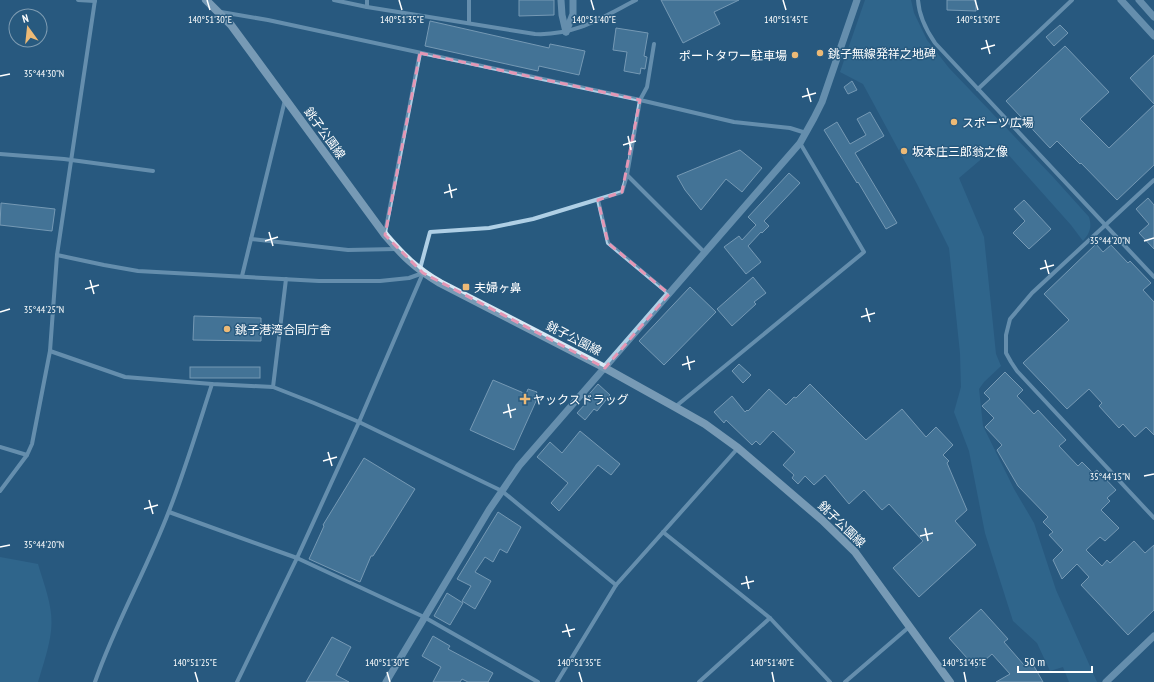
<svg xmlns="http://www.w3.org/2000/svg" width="1154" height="682" font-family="'PT Sans Narrow','Noto Sans JP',sans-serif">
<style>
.green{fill:#39739a}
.building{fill:#6592b1;stroke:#d2e6f4}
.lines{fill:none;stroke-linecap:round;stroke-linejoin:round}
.minor{stroke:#afcfe5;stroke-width:4}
.tertiary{stroke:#afcfe5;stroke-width:7}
.secondary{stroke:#d8e9f5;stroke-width:8}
.marked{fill:none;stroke:#e497b5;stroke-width:3;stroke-dasharray:8 5;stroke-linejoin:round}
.ticks{fill:none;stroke:#fff;stroke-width:1.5}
.poi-dot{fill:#edba76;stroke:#285a7f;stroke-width:1.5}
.labels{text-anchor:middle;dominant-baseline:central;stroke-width:3;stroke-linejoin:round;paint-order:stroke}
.poi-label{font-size:12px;fill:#fff;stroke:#285a7f;text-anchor:start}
.street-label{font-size:12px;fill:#fff;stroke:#285a7f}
.ticks-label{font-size:10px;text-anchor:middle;fill:#fff;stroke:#285a7f;stroke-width:3;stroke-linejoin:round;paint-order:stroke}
</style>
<rect width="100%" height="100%" fill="#285a7f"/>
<g class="green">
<path d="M865,0H911L914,13L927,40L949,68L1053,177L1089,217C1092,227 1090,233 1083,241L1071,225L999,144L959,178L984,237L996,354L1001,366L984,382L979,389L983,426L1014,489L1034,523L1056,590L1097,682H1069L1063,667L1050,671L1037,643L1013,621L985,533L969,451L954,412L961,387L960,353L949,248L917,184L863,84L840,72Z"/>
<path d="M0,557L38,564C44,585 54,608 51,631C49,648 43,665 38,682H0Z"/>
</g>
<g class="building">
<polygon points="519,0 554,0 554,15 519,16"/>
<polygon points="661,0 739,0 714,12 720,24 683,43"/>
<polygon points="947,0 976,0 976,11 947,10"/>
<polygon points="430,21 549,48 550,44 585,51 579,75 539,66 538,71 425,46"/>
<polygon points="1060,25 1068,33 1054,46 1046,37"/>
<polygon points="616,28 648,33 644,56 647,57 645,69 641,68 640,74 624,71 627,52 613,50"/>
<polygon points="1065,46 1109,92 1080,119 1109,148 1154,105 1154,165 1117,200 1081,163 1080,164 1057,141 1050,148 1006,101"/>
<polygon points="1154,55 1154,104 1130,78"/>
<polygon points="852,81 857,90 848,94 844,87"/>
<polygon points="870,112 884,136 855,153 897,223 886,229 858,182 857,183 824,130 837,122 850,144 866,135 857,119"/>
<polygon points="740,150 762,168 742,192 726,179 701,210 685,190 677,176"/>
<polygon points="789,173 800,183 764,221 769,226 762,233 761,232 748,246 761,262 746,274 724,247 739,236 742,240 755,226 756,225 748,217"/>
<polygon points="1148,198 1154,205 1154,249 1139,233 1149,224 1136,209"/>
<polygon points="1024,200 1051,229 1029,249 1013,233 1025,221 1014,209"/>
<polygon points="1,203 55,209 52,231 0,225"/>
<polygon points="1096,244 1103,252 1111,245 1128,263 1130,261 1151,283 1143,290 1154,302 1154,435 1146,427 1135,437 1123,424 1119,428 1099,406 1102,403 1089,389 1067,409 1023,363 1069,320 1044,294"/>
<polygon points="753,277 766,293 754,302 756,304 732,326 717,309"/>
<polygon points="690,287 716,312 664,365 639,341"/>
<polygon points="194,316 261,318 261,341 193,340"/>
<polygon points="739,364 751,375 743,383 732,371"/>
<rect x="190" y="367" width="70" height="11"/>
<polygon points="1005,372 1023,390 1017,396 1034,414 1038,410 1066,440 1059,446 1078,466 1082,462 1093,473 1097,470 1116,490 1107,498 1110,501 1101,510 1119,528 1105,541 1100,537 1086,550 1102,566 1107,560 1110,563 1134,541 1145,553 1154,545 1154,610 1128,635 1081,585 1089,577 1077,564 1062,579 1053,560 1063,550 1049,535 1053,532 1043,522 1048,517 1018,486 997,450 1002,445 985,427 994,418 982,406 990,399 984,393"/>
<polygon points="493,380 526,394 528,389 537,392 534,398 537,399 514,450 470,430"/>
<polygon points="598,384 610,395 597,411 594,409 585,420 577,413 587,402 584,400"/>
<polygon points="810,384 866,440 902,409 926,437 936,427 953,445 943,455 949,461 947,463 967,510 955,521 976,545 919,597 893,568 923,541 889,504 882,510 864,490 849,504 825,475 814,485 805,476 798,484 792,478 794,475 783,465 795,452 773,431 760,445 756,441 752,445 726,420 724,423 714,412 732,396 745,412 747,410 748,411 769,389 786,405 794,397 796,398"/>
<polygon points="580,431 620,464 611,475 598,465 559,511 551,503 568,483 537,457 550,442 562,453"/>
<polygon points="364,458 415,489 373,556 371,556 360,582 309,559 324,526 323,525"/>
<polygon points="498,512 521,527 507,553 500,549 493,562 485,557 475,572 491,581 475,609 462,601 471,586 457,579"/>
<polygon points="447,593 463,603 450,625 434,616"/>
<polygon points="981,609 1008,639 1004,642 1024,665 1031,661 1043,682 996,682 1010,674 992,654 976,668 949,638"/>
<polygon points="433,636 450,646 448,649 493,673 488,682 468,682 462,679 460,682 433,682 441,667 422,656"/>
<polygon points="332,637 351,647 336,675 349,682 306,682"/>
</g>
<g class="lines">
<g class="minor">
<polyline points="78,0 95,1"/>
<path d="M334,0L367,7L535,34C575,36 601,18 636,0"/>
<polyline points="367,0 367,7"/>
<polyline points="469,0 469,23"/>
<path d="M918,0C919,16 926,30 935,43L1154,277"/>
<polyline points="221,12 268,20 640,100 734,122 790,128 806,133"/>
<polyline points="978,89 1072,0"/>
<polyline points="0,154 64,159 153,171"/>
<polyline points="627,175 705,253"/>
<polyline points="1154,180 1032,293 1010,319 1006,335 1006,353 1011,362 1017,371 1154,518"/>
<polyline points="598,200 608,243 669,294"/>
<polyline points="385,233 420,53"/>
<polyline points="251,239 348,250 396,249"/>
<polyline points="57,255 104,265 138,271 319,281 380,281 409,278 423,273"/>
<polyline points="420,269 430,232 489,228 533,219 622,192 627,175 640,100 647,87 654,44"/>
<polyline points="242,276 285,100"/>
<polyline points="50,351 125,377 212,384 273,387 314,403 359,422 502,491 616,585"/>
<polyline points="273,387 286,279"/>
<polyline points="675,407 864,252 800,143"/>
<polyline points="0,447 27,455"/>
<polyline points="0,491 27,455 32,444 50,351 57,255 95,0"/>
<polyline points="169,512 297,558 424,617 538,682"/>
<polyline points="663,532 770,618 830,682"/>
<path d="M95,682C115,624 147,569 169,511C185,470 198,427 212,384"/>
<polyline points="237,682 297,558 359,422 423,273"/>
<polyline points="557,682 616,585 738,448"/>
<polyline points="699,682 770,618"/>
<polyline points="845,682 909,627"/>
</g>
<g class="tertiary">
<polyline points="561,0 562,15 566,32"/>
<polyline points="1121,0 1154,36"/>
<polyline points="1139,0 1154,17"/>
<polyline points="566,32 573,14 573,0"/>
<polyline points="386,682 489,510 519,466 800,143 814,118 822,102 857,0"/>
<polyline points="1106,682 1154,636"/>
</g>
<path class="secondary" d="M206,0L231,25L385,235C403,256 416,269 440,283L605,368L675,407L705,424L738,448L822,520L855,552L950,682"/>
</g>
<path d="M0 0H1154V682H0ZM420,53L640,100L622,192L598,200L608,243L669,294L605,368L423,273L385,235Z" fill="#285a7f" fill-opacity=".55" fill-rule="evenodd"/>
<path class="marked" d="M420,53L640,100L622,192L598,200L608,243L669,294L605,368L423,273L385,235Z"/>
<path class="ticks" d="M207,0L210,10M399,0L402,10M591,0L594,10M783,0L786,10M975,0L978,10M986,40L990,54M981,49L995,45M0,76L10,74M807,88L811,102M802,97L816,93M628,136L631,150M623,145L636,141M449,184L452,198M444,193L457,189M269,232L273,246M265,241L278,237M1144,241L1154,238M1045,260L1049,274M1040,269L1054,265M90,280L94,294M85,289L99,285M866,308L870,322M0,312L10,309M861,317L875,313M687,356L690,370M682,365L695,361M508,404L511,418M503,413L516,409M328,452L332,466M323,461L337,457M1144,476L1154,474M149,500L153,514M144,509L158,505M925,528L928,541M920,536L933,533M0,547L10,545M746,576L749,589M741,584L754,581M566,624L570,637M562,632L575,629M195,672L198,682M387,672L390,682M579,672L582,682M772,672L774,682M964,672L966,682"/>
<g class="poi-dot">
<circle cx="820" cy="53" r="4"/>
<circle cx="795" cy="55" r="4"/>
<circle cx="954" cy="122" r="4"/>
<circle cx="904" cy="151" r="4"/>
<rect x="462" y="283" width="8" height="8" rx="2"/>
<circle cx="227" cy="329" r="4"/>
<path d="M523 393h4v4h4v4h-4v4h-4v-4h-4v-4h4z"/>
</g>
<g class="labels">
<g class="poi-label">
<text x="828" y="53">銚子無線発祥之地碑</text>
<text x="787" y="55" text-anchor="end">ポートタワー駐車場</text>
<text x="962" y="122">スポーツ広場</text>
<text x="912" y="151">坂本庄三郎翁之像</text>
<text x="474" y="287">夫婦ヶ鼻</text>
<text x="235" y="329">銚子港湾合同庁舎</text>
<text x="533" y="399">ヤックスドラッグ</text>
</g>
<g class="street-label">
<text transform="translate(325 133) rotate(54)">銚子公園線</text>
<text transform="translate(574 338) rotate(27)">銚子公園線</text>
<text transform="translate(842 524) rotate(44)">銚子公園線</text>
</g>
</g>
<g class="ticks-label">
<text x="210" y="23">140°51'30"E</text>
<text x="402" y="23">140°51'35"E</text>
<text x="594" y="23">140°51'40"E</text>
<text x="786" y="23">140°51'45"E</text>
<text x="978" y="23">140°51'50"E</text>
<text x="44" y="77">35°44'30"N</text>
<text x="1110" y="244">35°44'20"N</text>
<text x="44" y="313">35°44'25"N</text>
<text x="1110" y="480">35°44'15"N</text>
<text x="44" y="548">35°44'20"N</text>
<text x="195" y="666">140°51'25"E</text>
<text x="387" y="666">140°51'30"E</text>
<text x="579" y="666">140°51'35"E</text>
<text x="772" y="666">140°51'40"E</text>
<text x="964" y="666">140°51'45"E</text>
</g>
<g transform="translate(28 28) rotate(345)"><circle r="19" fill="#285a7f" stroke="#7e9cb2"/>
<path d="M0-3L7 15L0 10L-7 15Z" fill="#edba76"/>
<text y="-6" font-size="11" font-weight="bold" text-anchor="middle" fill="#ffffff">N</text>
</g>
<path d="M1018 666v6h74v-6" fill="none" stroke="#ffffff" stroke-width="2"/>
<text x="1024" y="666" font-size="12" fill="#ffffff" stroke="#285a7f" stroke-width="3" paint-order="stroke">50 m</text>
</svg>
